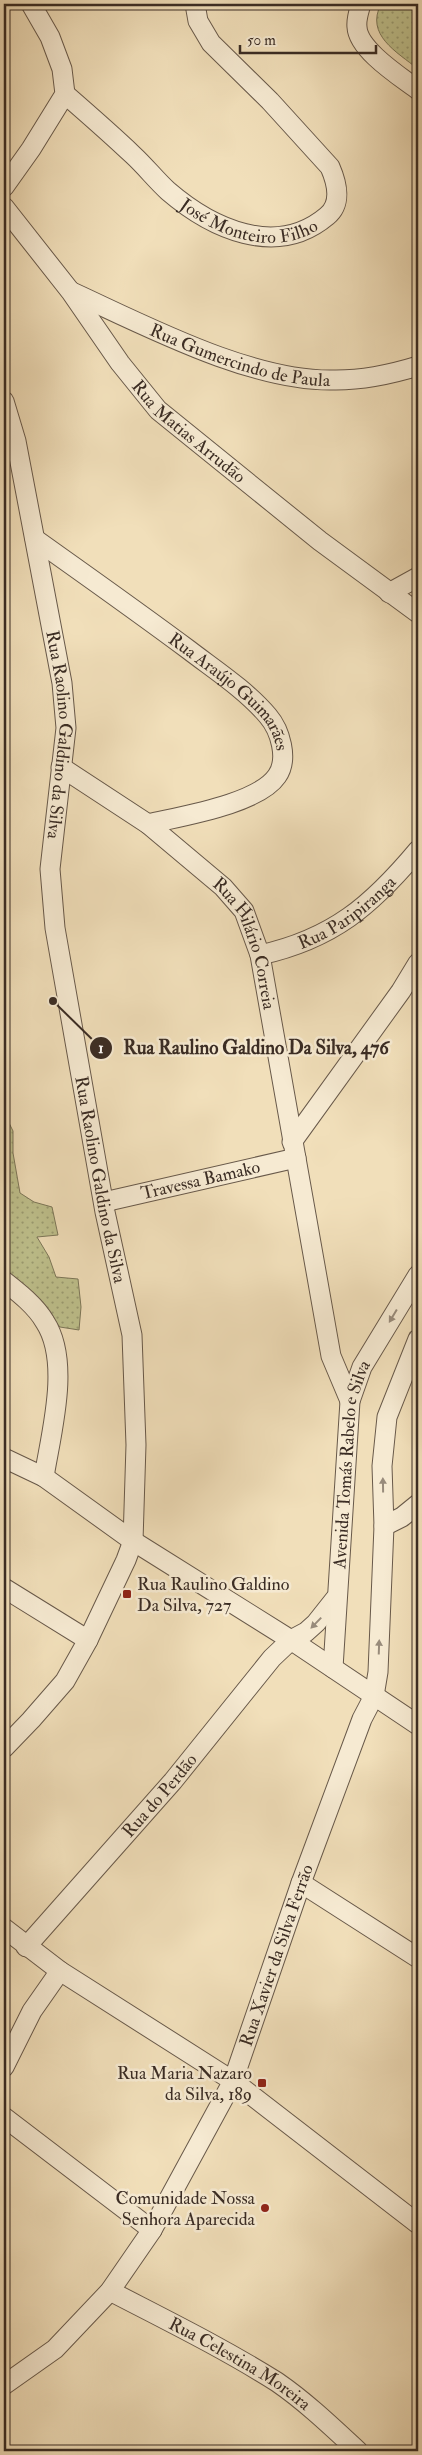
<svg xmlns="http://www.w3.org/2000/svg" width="422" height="2455" font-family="'IM FELL Double Pica',serif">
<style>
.park{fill:url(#park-dots);stroke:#7c7658}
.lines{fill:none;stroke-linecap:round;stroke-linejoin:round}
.minor-casing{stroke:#68594a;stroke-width:21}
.minor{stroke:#f6ead2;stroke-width:19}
.oneway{fill:#988b7b}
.poi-dot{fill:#8f2418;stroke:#f6ead2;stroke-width:2}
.labels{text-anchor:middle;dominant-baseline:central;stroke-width:5;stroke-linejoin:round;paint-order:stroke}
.street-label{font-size:18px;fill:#3a2c24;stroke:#f6ead2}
.poi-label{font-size:18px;fill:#3a2c24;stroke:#f6ead2;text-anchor:end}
.leader{fill:none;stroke:#3a2c24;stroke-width:2}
.callout-dot{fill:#3a2c24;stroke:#f6ead2;stroke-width:2}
.mark-label{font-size:15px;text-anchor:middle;font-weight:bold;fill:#fff}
.callout-label{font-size:19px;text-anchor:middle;font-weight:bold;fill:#3a2c24;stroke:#f6ead2;stroke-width:5;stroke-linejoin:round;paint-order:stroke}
</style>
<defs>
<pattern id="park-dots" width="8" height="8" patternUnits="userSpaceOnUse" patternTransform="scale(1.25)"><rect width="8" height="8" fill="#bec08c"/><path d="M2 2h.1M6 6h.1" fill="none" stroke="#9b9c72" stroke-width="1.8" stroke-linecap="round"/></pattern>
</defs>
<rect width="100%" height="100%" fill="#f1dfba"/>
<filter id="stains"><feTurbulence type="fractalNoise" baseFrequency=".004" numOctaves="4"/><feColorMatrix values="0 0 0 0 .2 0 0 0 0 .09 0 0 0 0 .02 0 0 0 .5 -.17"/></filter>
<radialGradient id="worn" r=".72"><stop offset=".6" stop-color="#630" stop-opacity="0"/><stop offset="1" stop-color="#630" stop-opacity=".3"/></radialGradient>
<g class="park">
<path d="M381,4H418V69C397,52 365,35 381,4Z"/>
<polygon points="4,1113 13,1131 13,1153 20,1193 34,1202 52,1207 58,1235 37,1237 49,1257 56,1277 78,1279 81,1307 79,1330 60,1327 22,1283 4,1270"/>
</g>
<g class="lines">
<defs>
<g id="minor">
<path d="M361,4C359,11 356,19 357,27C358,50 401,77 418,90"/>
<path id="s1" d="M65,94C88,114 111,134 133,155C145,166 156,180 168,191C211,228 276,259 327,216C342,204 337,183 330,167L270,101L211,43L198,21L195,4"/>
<polyline points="4,187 31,149 65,94 62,69 50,37 31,4"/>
<path id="s2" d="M4,207L71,292L120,363L158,410L320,541L418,613"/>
<path id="s3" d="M72,292C146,326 254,383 336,380C364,380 392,374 418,366"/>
<path id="s4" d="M4,401L16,441L62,683L66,728L50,869L55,928L105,1212L132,1335L136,1445L133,1541L126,1560L88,1640L65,1681L31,1720L4,1748"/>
<path id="s5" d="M35,539C87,576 138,612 189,650C215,670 246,690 268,716C280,730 289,759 277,776C258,804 182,816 148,824"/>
<polyline points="389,593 418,577"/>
<path id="s6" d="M61,767L148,824L223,887L244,911L260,955L331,1356L350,1401"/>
<path id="s7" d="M260,955C333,939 372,905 418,850"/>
<polyline points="292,1142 401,991 418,963"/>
<path id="s8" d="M104,1202L296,1158"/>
<path d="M4,1281C18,1292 36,1306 45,1322C71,1362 51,1433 44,1477"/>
<polyline points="4,1458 44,1477 133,1541 291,1640 418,1725"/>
<polyline points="384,1526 402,1517 418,1504"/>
<polyline points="4,1588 88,1640"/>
<path id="s9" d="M333,1668L350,1401L362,1367L418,1275"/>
<polyline points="301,1883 418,1958"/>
<polyline points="4,1928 60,1971 233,2081 418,2224"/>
<path id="s10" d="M26,1947L173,1781L272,1658L291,1640L306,1632L316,1623L335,1599"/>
<polyline points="4,2067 32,2011 60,1971"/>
<polyline points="4,2117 152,2230"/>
<path id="s11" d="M110,2291C166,2320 223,2348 277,2382C306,2402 332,2427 358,2451"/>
<path id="s12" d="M4,2385L55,2349L110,2291L152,2230L233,2081L301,1883L362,1719L374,1696L378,1672L384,1526L382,1466L387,1417L418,1339"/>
</g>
</defs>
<use href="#minor" class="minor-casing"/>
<use href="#minor" class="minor"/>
</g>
<defs><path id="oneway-solid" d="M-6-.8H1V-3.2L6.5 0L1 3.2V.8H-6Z" transform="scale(1.25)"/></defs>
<g class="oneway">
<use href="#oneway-solid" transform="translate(393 1316) rotate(121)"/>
<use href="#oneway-solid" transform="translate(383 1485) rotate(-91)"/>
<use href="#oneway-solid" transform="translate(316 1623) rotate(134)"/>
<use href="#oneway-solid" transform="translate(379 1647) rotate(-88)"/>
</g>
<g class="poi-dot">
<rect x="122" y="1589" width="10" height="10" rx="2.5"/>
<rect x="257" y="2078" width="10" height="10" rx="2.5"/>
<circle cx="265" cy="2208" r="5"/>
</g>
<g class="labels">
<g class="street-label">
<text stroke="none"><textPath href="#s1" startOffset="232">José Monteiro Filho</textPath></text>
<text stroke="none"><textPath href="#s3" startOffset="181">Rua Gumercindo de Paula</textPath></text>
<text stroke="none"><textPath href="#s2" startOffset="292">Rua Matias Arrudão</textPath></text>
<text stroke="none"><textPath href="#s5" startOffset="249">Rua Araújo Guimarães</textPath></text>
<text stroke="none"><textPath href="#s4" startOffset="340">Rua Raolino Galdino da Silva</textPath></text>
<text stroke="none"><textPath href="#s7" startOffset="98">Rua Paripiranga</textPath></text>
<text stroke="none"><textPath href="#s6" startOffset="264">Rua Hilário Correia</textPath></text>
<text stroke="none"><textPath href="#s8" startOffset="99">Travessa Bamako</textPath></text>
<text stroke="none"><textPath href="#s4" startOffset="790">Rua Raolino Galdino da Silva</textPath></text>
<text stroke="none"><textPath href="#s9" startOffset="205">Avenida Tomás Rabelo e Silva</textPath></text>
<text stroke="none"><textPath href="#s10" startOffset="202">Rua do Perdão</textPath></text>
<text stroke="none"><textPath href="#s12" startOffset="519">Rua Xavier da Silva Ferrão</textPath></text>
<text stroke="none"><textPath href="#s11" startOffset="149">Rua Celestina Moreira</textPath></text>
</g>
<g class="poi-label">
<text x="137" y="1584" text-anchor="start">Rua Raulino Galdino<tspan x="137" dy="21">Da Silva, 727</tspan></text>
<text x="252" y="2073">Rua Maria Nazaro<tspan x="252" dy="21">da Silva, 189</tspan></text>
<text x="255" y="2198">Comunidade Nossa<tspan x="255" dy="21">Senhora Aparecida</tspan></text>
</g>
</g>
<path class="leader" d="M53 1001L101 1048"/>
<g class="callout-dot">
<circle cx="53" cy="1001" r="5"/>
<circle cx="101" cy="1048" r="12"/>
</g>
<g class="mark-label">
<text x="101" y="1053">1</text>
</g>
<g class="callout-label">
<text x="256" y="1054">Rua Raulino Galdino Da Silva, 476</text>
</g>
<rect width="422" height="2455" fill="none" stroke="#f1dfba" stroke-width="20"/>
<rect x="5" y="5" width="412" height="2445" fill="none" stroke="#3a2c24" stroke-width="2.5"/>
<rect x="10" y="10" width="402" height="2435" fill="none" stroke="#3a2c24"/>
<path d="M240 45v8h136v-8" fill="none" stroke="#3a2c24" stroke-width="2.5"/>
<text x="247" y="45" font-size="15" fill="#3a2c24" stroke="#f6ead2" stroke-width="4" paint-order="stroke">50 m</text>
<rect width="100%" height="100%" filter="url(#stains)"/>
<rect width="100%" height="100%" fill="url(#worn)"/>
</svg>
